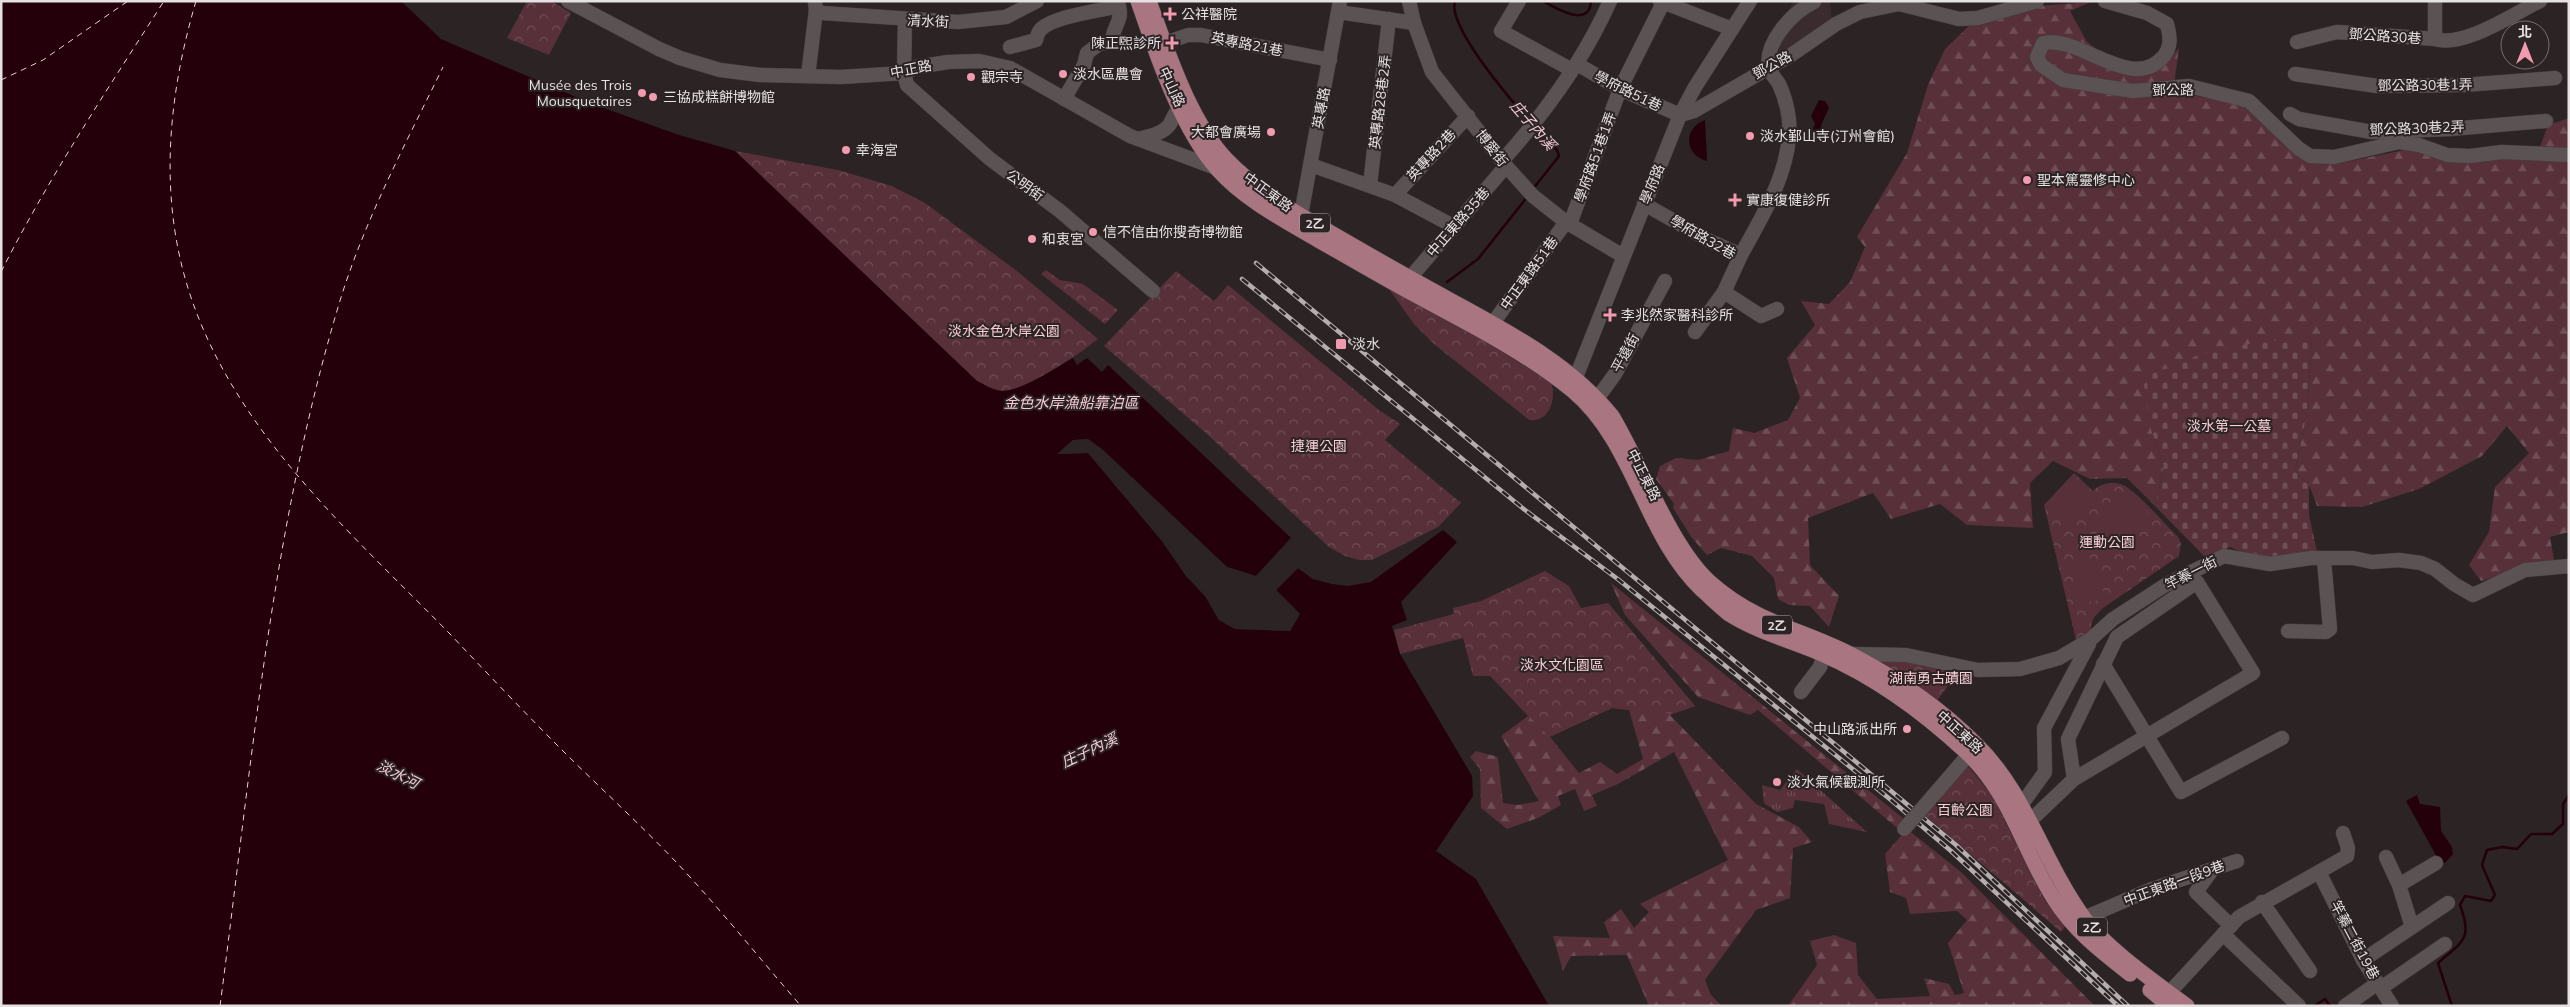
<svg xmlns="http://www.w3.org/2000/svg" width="2570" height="1007" font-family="Mulish,'Noto Sans TC',sans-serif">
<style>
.built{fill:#3a2b2e}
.grass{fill:url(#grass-tufts)}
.forest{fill:url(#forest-firs);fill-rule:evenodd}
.cemetery{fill:url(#cemetery-stones)}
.park{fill:url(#park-crowns)}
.garden{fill:#57303a}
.water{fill:#24000a}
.pier{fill:#2b2324}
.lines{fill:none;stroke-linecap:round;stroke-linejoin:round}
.stream{stroke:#24000a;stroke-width:2.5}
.ferry{stroke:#f6cbd4;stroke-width:1;stroke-dasharray:6 5;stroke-linecap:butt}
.minor-casing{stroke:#463f40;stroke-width:15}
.major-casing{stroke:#463f40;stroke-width:16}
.minor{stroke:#5b5254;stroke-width:14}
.major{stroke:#a87581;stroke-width:15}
.rail-casing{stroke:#b4aeaf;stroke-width:4.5}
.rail{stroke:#2b2324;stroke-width:2.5;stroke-dasharray:8;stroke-linecap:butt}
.minor-bridge-casing{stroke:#463f40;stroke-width:15;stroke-linecap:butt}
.minor-bridge{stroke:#5b5254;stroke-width:14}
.poi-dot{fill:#f29aaf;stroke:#2b2324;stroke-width:2}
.labels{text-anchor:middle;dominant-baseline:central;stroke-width:4;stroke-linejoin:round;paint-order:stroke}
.shield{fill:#2b2324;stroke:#aea8a9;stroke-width:1}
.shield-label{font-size:12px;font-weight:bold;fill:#e6e1e2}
.poi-label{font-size:14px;fill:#e6e1e2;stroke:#2b2324;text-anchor:start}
.street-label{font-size:14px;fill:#e6e1e2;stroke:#2b2324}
.park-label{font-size:14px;fill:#f9ced7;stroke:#2b2324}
.water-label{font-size:15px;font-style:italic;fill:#f6cbd4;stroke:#2b2324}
</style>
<defs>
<pattern id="grass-tufts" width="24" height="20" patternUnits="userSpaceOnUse" patternTransform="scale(1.25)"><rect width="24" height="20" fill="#57303a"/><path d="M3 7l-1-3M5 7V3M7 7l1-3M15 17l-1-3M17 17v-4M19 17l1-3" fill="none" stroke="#6f4e56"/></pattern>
<pattern id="forest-firs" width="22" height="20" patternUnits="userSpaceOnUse" patternTransform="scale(1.25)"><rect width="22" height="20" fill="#57303a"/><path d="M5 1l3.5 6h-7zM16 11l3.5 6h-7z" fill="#6f4e56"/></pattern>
<pattern id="cemetery-stones" width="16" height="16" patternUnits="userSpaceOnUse" patternTransform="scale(1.25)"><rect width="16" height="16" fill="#57303a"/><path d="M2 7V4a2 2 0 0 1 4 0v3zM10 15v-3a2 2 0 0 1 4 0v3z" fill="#6f4e56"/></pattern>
<pattern id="park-crowns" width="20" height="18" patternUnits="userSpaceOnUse" patternTransform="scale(1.25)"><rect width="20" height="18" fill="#57303a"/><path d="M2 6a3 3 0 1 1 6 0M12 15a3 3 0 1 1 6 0" fill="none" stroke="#6f4e56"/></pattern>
</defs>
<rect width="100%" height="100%" fill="#2b2324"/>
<polygon class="built" points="1794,1 1830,2 1832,21 1759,69 1767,46"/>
<polygon class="grass" points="1797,769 1867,832 1829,824 1824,804 1795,800 1793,808 1777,812 1764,803 1762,785 1780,790"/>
<g class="forest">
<polygon points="2091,2 2070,11 2087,42 2125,70 2142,72 2159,70 2179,48 2173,92 2247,105 2307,163 2346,162 2409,149 2535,160 2548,125 2569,118 2569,532 2550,537 2554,560 2481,581 2469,565 2489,532 2495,487 2529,453 2507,426 2482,456 2419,489 2362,507 2317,506 2309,485 2295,471 2307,413 2312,338 2151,429 2164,466 2155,506 2127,478 2090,479 2053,461 2030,483 2033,528 1967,525 1940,504 1891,519 1873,493 1808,518 1810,565 1839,596 1829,627 1810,606 1789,605 1778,599 1774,578 1752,556 1721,548 1707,555 1692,538 1673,508 1674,504 1656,479 1660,466 1676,458 1698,460 1729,451 1733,428 1754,433 1788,420 1800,398 1787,358 1815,325 1801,301 1829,304 1850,282 1865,247 1857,237 1907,153 1928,85 1945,49 1973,22 2038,6"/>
<polygon points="1611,583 1904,819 1897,828 1758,710 1750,715 1698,697 1625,615"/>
<path d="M1608,603L1695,706L1670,715L1756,804L1799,827L1812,842L1793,848L1790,898L1756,910L1705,980L1711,995L1722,1006H1649L1627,955L1571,956L1563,971L1553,936L1610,938L1604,922L1621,909L1634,928L1649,912L1640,904L1728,860L1674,752L1618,784L1592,795L1597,806L1584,811L1575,789L1558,796L1561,805L1538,818L1507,829L1481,808L1480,769L1470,757L1476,751L1498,757L1503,803L1518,805L1539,801L1501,736L1528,716L1505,691ZM1612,708L1629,710L1643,759L1617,774L1600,762L1579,773L1550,737Z"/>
<polygon points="1907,829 1961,872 2095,1006 1788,1006 1817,965 1810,941 1834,935 1856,943 1858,975 1877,999 1930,996 1924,978 1949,984 1955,995 1964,993 1948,943 1967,920 1957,911 1910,914 1906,898 1890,892 1885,854"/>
</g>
<path class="cemetery" d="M2312,338L2307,413L2295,471L2309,485V515L2317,552C2279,559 2266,563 2230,547L2206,558L2155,506L2164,466L2151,429L2144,385L2151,374L2204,353L2263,341Z"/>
<g class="park">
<polygon points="527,1 551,1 571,13 549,55 507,38"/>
<path d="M735,151L838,170L892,186L925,203L1017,271L1098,339C1079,354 1026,391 1002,391C993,390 984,385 977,381Z"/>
<polygon points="1046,270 1060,280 1083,284 1118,310 1105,324 1041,274"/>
<polygon points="1176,271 1214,301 1228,285 1379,410 1400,424 1385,440 1461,503 1438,527 1372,560 1359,560 1345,556 1329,547 1207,434 1104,346"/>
<path d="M1389,289L1479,337L1551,383C1557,399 1549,423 1529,420L1434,344L1414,324Z"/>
<path d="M2074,473L2093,491C2101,483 2114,480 2125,486C2138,493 2167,526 2179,538L2181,544L2179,556L2103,608C2095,616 2090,620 2091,632L2077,644L2044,505Z"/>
<polygon points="1545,571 1569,586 1581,608 1608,603 1695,706 1670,714 1612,708 1549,737 1490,676 1473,676 1463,638 1400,654 1394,630 1454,614 1453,608 1481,601"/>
<polygon points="1874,658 1951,667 1957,673 1937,701"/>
<polygon points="1964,761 1992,795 2044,899 2065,927 2061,932 1921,812"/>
</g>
<g class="garden">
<polygon points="2075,477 2095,495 2067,524 2048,505"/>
<polygon points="2128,493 2148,512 2118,545 2097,526"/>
<polygon points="2095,557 2105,599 2080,604 2071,562"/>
</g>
<g class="water">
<path d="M1,1H401L441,39L590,103L676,134L735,151L977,381C985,385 993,390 1002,391C1022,391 1055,368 1073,358L1077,365L1087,358L1102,372L1108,365L1291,538L1256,576L1227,567L1103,450L1088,439L1073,440L1058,454L1088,453L1162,541L1186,576L1205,596L1219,620L1235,629L1290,631L1300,614L1276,590L1298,568L1313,579L1332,584L1348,586L1371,582L1443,530L1457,542L1401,602L1407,620L1392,626L1400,654L1472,776L1473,796L1436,851L1476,879L1549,1006H1Z"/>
<polygon points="1819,100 1825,101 1829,108 1821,125 1823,134 1819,137 1813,129 1815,124 1811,116"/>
<path d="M1705,120L1707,161C1684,155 1683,128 1705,120Z"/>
<polygon points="2417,795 2420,804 2440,807 2441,831 2452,847 2453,854 2445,863 2438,859 2406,801"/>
</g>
<polygon class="pier" points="1088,439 1103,450 1227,567 1256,576 1291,538 1293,540 1257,578 1227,569 1102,452 1087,441 1074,442 1064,451 1089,452 1164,539 1188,574 1207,595 1221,618 1236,627 1289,628 1297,614 1274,590 1297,566 1314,577 1344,583 1348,586 1313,579 1298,568 1276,590 1300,614 1290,631 1235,629 1219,620 1205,596 1186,576 1162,541 1088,453 1057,454 1073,440"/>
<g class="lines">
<g class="stream">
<path d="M1455,1C1447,27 1512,101 1530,122"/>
<path d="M1543,1C1555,8 1590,29 1591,1"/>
<polyline points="1533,189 1559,156 1557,150 1535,129"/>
<polyline points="1447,282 1478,259 1528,196"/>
<polyline points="2314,1006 2325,999 2330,1006"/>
<path d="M2452,1006L2438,963C2463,941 2473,939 2460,905L2465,896L2491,901L2495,895L2482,865L2487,850L2502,847L2517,849L2531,834H2552L2563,824V804L2569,795"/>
</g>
<g class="ferry">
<path d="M196,1C165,107 157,215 199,319C250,446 357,539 450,634C486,672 522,710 558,746C598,786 640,824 678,864C721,910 760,959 801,1006"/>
<polyline points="1,80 43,60 128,1"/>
<path d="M1,272C49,177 107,90 164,1"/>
<path d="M220,1006C251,771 271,531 339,304C364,221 405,145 443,67"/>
</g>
<defs>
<g id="minor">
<polyline points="568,1 659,49 680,58 720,70 760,75 841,77 904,73 917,67 948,62 979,61 1010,68 1130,136 1216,168 1220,165"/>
<polyline points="1409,1 1414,23 1432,72 1506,166 1533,196 1566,222 1623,256"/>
<polyline points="1519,1 1501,31 1572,70"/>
<polyline points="1660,1 1732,29"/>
<path d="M2105,1L2147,13L2167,24C2170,36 2172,47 2163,57C2132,93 2080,35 2043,43L2037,57L2041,65L2063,80L2133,91L2189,86L2249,101L2298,148L2310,156L2334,157L2399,142L2419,145L2447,155L2470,156L2502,152L2569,155"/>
<polyline points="2435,1 2435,39"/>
<polyline points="816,10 822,13 958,22 1006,17 1037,1"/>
<polyline points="1338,12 1414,23"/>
<polyline points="905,20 904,73 907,85 990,159 1060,211 1153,291"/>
<path d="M2297,42L2337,32L2435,39C2464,48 2513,14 2540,1"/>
<polyline points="1165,43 1188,35 1201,35 1330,60"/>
<path d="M1010,47L1036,40C1037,36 1038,32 1041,29C1055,16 1099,11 1119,6C1123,21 1112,28 1112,42L1099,44L1087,53L1084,65L1064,99"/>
<polyline points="1577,64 1620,89 1680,115"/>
<polyline points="2295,74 2377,86 2464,85 2555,78"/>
<polyline points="808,76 816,10 815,2"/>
<polyline points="2290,114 2299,119 2372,132 2450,129 2546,121"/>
<polyline points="1680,115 1694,111 1791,55 1836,24 1860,12 1899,4 1959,19 1978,18 2037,1"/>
<path d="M1138,139C1149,136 1163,134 1170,124C1174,117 1174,112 1181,108"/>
<path d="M1502,161C1545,113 1584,60 1610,1"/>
<polyline points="1311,165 1395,195"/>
<polyline points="1370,185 1389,19"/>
<polyline points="1644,204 1710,241 1741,255 1724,292 1695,332"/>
<polyline points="1301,215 1340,1"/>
<polyline points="1570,224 1620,89 1663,3"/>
<polyline points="1453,226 1395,195 1468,116"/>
<path d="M1741,255C1761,218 1786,179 1789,136C1791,120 1786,99 1779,84C1776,79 1770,73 1769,68C1764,42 1793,12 1814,2"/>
<polyline points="1410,278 1506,166"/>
<polyline points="1724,292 1761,316 1777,309"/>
<polyline points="1493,323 1566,222"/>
<polyline points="1574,388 1576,377 1680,115 1695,87 1750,1"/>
<polyline points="1591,407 1615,374 1665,281"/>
<polyline points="2288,631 2326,632 2330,629 2324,560"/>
<polyline points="1851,654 1906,655 1978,670 2020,669 2059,658 2091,639 2113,619 2167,584 2224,556 2270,564 2311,558 2353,558 2372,562 2399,560 2421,563 2435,569 2454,584 2473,595 2525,570 2569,566"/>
<polyline points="2103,664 2181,792 2282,738"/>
<polyline points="1801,692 1820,667 1824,655"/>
<polyline points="1926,804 1976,746"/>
<polyline points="2022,804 2045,772 2044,728 2089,644"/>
<polyline points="2019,824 2031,820 2074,779 2253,673 2197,582 2117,637 2068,739 2074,779"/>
<polyline points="2386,857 2399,885 2412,927"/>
<polyline points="2212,870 2196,892 2231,926"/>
<polyline points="2319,872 2363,960 2392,1006"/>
<polyline points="2399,885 2436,863"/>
<polyline points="2262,902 2310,971"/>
<polyline points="2084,918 2152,889 2237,861"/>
<polyline points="2223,934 2299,1006"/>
<polyline points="2363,960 2448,903"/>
<polyline points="2381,988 2445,944"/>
<polyline points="2169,993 2239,917 2347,856 2348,848 2343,833"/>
<polyline points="2345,1006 2378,983"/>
</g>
<g id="major">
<path d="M1138,1C1156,53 1181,129 1218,170C1245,200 1284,220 1318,240C1348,257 1377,274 1406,290C1463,321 1523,350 1573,391C1635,443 1644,535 1702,590C1711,598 1720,607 1729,614C1757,632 1792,641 1822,654C1875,677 1923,712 1965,751C2011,793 2022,849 2054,899C2073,930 2102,952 2130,974"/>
<path d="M1149,1C1168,52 1189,120 1227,160C1255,189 1291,210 1326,230C1364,252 1402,274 1441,295C1502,329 1568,361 1612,416C1641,464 1672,550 1712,584C1758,624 1802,629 1852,655C1896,678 1941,709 1976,744C2027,794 2043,862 2084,918C2107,949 2155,982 2187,1006"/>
<polyline points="2150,990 2169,1006"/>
</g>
</defs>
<use href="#minor" class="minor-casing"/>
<use href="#major" class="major-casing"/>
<use href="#minor" class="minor"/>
<use href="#major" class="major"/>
<defs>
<g id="rail">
<polyline points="1256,263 1956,845 2128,1006"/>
<polyline points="1242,279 1525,510 1619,580 1891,800 1951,851 2118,1006"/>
</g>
</defs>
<use href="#rail" class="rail-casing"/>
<use href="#rail" class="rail"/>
<defs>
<polyline id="minor-bridge" points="1904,829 1926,804"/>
</defs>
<use href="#minor-bridge" class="minor-bridge-casing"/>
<use href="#minor-bridge" class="minor-bridge"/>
</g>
<g class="poi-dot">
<path d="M1167.5 6.5h5v5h5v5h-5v5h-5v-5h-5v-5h5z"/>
<path d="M1169.5 35.5h5v5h5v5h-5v5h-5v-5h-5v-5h5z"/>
<circle cx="1063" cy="74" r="5"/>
<circle cx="971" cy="77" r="5"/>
<circle cx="642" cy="93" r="5"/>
<circle cx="653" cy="97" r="5"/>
<circle cx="1271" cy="132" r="5"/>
<circle cx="1750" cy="136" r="5"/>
<circle cx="846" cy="150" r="5"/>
<circle cx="2027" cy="180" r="5"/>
<path d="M1732.5 192.5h5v5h5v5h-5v5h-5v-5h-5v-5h5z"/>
<circle cx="1093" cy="232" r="5"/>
<circle cx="1032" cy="239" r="5"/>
<path d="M1607.5 307.5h5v5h5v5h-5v5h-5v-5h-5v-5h5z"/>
<rect x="1335" y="338" width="12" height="12" rx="2.5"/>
<circle cx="1907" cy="729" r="5"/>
<circle cx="1777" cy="782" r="5"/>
</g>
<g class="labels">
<g class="shield">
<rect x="1300" y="213.5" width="30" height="19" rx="4"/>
<rect x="1762" y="615.5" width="30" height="19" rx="4"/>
<rect x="2077" y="917.5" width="30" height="19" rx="4"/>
</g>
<g class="shield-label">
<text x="1315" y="223">2乙</text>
<text x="1777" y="625">2乙</text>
<text x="2092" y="927">2乙</text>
</g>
<g class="poi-label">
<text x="1181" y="14">公祥醫院</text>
<text x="1161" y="43" text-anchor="end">陳正煕診所</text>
<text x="1073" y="74">淡水區農會</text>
<text x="981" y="77">觀宗寺</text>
<text x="632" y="85" text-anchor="end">Musée des Trois<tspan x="632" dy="16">Mousquetaires</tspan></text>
<text x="663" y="97">三協成糕餅博物館</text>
<text x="1261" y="132" text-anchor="end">大都會廣場</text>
<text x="1760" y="136">淡水鄞山寺(汀州會館)</text>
<text x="856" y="150">幸海宮</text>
<text x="2037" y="180">聖本篤靈修中心</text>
<text x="1746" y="200">實康復健診所</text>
<text x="1103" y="232">信不信由你搜奇博物館</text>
<text x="1042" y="239">和衷宮</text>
<text x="1621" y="315">李兆然家醫科診所</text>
<text x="1352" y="344">淡水</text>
<text x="1897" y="729" text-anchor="end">中山路派出所</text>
<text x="1787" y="782">淡水氣候觀測所</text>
</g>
<g class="street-label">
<text transform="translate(928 21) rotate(3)">清水街</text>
<text transform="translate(2385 36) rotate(4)">鄧公路30巷</text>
<text transform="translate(1247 44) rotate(11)">英專路21巷</text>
<text transform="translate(1772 65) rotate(-29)">鄧公路</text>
<text transform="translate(911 69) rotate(-11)">中正路</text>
<text transform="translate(2425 85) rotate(-1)">鄧公路30巷1弄</text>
<text transform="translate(1172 87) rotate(65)">中山路</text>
<text transform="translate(2173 90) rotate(-1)">鄧公路</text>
<text transform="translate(1628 91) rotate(26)">學府路51巷</text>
<text transform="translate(1380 102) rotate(-83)">英專路28巷2弄</text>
<text transform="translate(1321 108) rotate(-80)">英專路</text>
<text transform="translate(2417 128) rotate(-2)">鄧公路30巷2弄</text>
<text transform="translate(1492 148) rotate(52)">博愛街</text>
<text transform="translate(1431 155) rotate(-47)">英專路2巷</text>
<text transform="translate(1595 157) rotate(-70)">學府路51巷1弄</text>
<text transform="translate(1652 184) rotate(-68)">學府路</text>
<text transform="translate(1025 185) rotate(36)">公明街</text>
<text transform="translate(1268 192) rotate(36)">中正東路</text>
<text transform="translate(1458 222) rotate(-49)">中正東路35巷</text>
<text transform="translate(1703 237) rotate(30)">學府路32巷</text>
<text transform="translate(1529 273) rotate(-54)">中正東路51巷</text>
<text transform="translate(1625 353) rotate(-61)">平遠街</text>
<text transform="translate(1644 475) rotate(63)">中正東路</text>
<text transform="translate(2191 573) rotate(-27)">竿蓁一街</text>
<text transform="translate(1960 732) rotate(42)">中正東路</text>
<text transform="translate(2174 883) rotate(-20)">中正東路一段9巷</text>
<text transform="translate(2355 940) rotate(62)">竿蓁二街19巷</text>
</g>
<g class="park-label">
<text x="1004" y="331">淡水金色水岸公園</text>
<text x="2229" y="426">淡水第一公墓</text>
<text x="1319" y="446">捷運公園</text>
<text x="2107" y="542">運動公園</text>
<text x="1562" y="665">淡水文化園區</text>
<text x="1931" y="678">湖南勇古蹟園</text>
<text x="1965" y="810">百齡公園</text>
</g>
<g class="water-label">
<text transform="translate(1533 125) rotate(49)">庄子內溪</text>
<text x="1071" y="402">金色水岸漁船靠泊區</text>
<text transform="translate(1089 750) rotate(-25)">庄子內溪</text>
<text transform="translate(398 774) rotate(27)">淡水河</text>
</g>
</g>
<rect width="2570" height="1007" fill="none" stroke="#e6e1e2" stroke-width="5"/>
<g transform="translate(2525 45)"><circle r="24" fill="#2b2324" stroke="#766f70"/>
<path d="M0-4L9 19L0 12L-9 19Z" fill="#f29aaf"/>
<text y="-8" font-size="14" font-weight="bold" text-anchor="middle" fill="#e6e1e2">北</text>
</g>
</svg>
